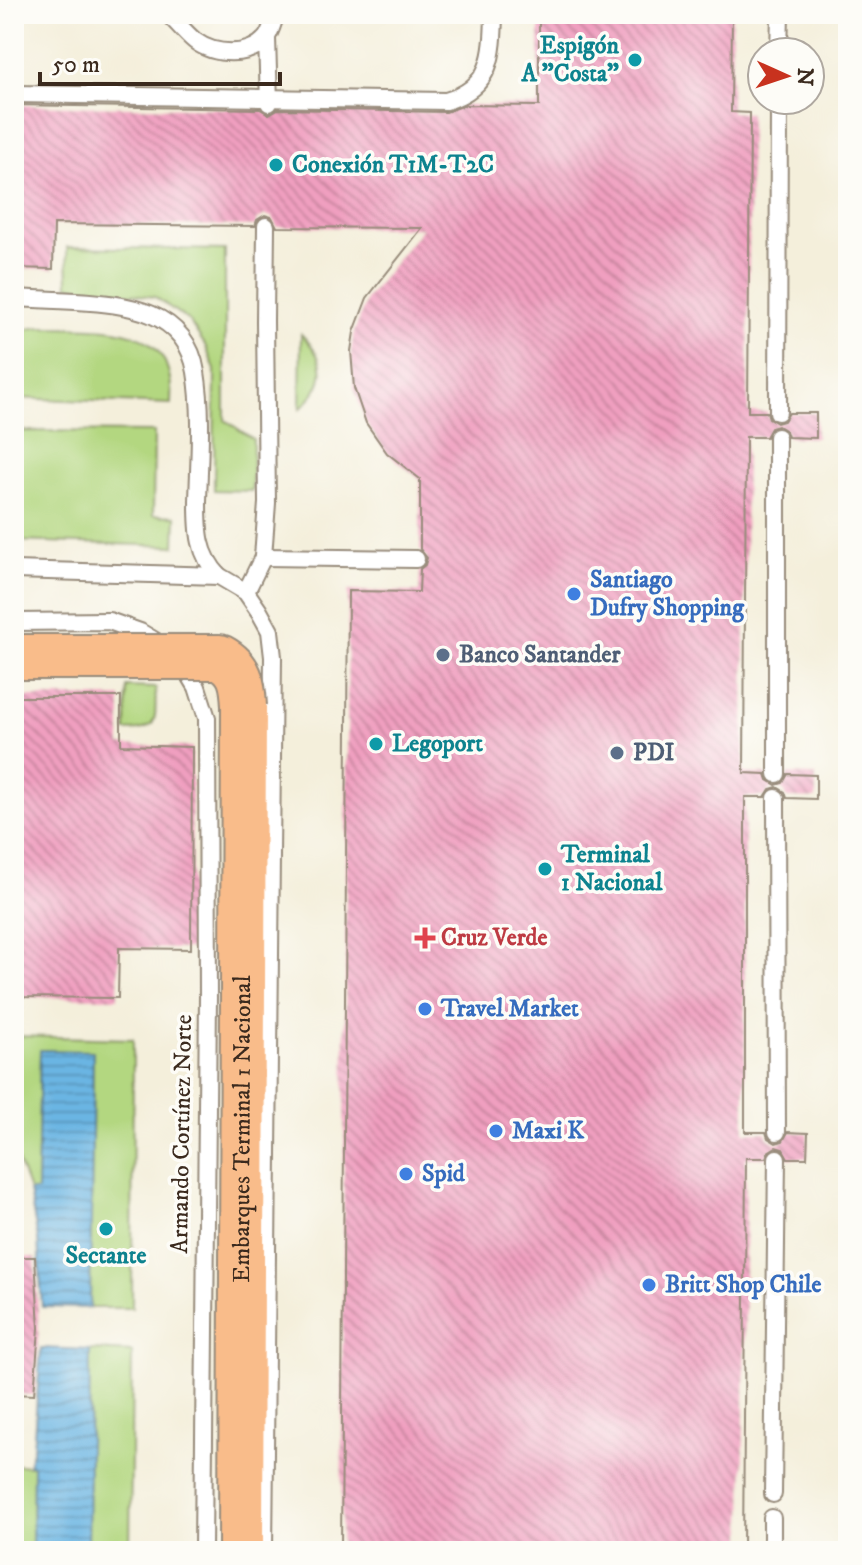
<svg xmlns="http://www.w3.org/2000/svg" width="862" height="1565" font-family="'IM FELL DW Pica',serif">
<style>
.green{fill:#b3d780;stroke:#77804f;stroke-width:2}
.water{fill:url(#water-rules);stroke:#527080;stroke-width:2}
.building{fill:url(#building-back-hatch)}
.lines{fill:none;stroke-linecap:round;stroke-linejoin:round}
.service-casing{stroke:#988c7c;stroke-width:20}
.trunk-casing{stroke:#988c7c;stroke-width:48}
.service{stroke:#fff;stroke-width:16}
.trunk{stroke:#f9bc8a;stroke-width:44}
.trunk-bridge-casing{stroke:#988c7c;stroke-width:48;stroke-linecap:butt}
.trunk-bridge{stroke:#f9bc8a;stroke-width:44}
.culture-dot{fill:#0f9aa8;stroke:#fdfcf7;stroke-width:3}
.shop-dot{fill:#3f7fe0;stroke:#fdfcf7;stroke-width:3}
.service-dot{fill:#5c6f8a;stroke:#fdfcf7;stroke-width:3}
.health-dot{fill:#e0444e;stroke:#fdfcf7;stroke-width:3}
.labels{text-anchor:middle;dominant-baseline:central;stroke-width:7;stroke-linejoin:round;paint-order:stroke}
.culture-label{font-size:24px;font-weight:bold;fill:#0d838f;stroke:#fdfcf7;text-anchor:start}
.shop-label{font-size:24px;font-weight:bold;fill:#366cbe;stroke:#fdfcf7;text-anchor:start}
.service-label{font-size:24px;font-weight:bold;fill:#4e5e75;stroke:#fdfcf7;text-anchor:start}
.health-label{font-size:24px;font-weight:bold;fill:#be3a42;stroke:#fdfcf7;text-anchor:start}
.street-label{font-size:24px;fill:#3b2a1e;stroke:#fdfcf7}
</style>
<defs>
<pattern id="water-rules" width="6" height="5" patternUnits="userSpaceOnUse" patternTransform="scale(2)"><rect width="6" height="5" fill="#6ab5e3"/><path d="M0 2.5h6" fill="none" stroke="#5893b7"/></pattern>
<pattern id="building-back-hatch" width="6" height="6" patternUnits="userSpaceOnUse" patternTransform="scale(2)"><rect width="6" height="6" fill="#f09fc0"/><path d="M-1 5l2 2M0 0l6 6M5-1l2 2" fill="none" stroke="#c4829b"/></pattern>
</defs>
<rect width="100%" height="100%" fill="#fdfcf7"/>
<filter id="ink" filterUnits="userSpaceOnUse"><feTurbulence type="fractalNoise" baseFrequency=".0125" numOctaves="2"/><feDisplacementMap in="SourceGraphic" scale="16" xChannelSelector="R" yChannelSelector="G"/><feConvolveMatrix kernelMatrix="1 2 1 2 8 2 1 2 1" color-interpolation-filters="sRGB"/></filter>
<filter id="wash" filterUnits="userSpaceOnUse"><feTurbulence type="fractalNoise" baseFrequency=".006" numOctaves="4" result="noise"/><feDisplacementMap in="SourceGraphic" scale="32" xChannelSelector="R" yChannelSelector="G"/><feGaussianBlur stdDeviation="1.8" result="paint"/><feColorMatrix in="noise" values="0 0 0 0 0 0 0 0 0 0 0 0 0 0 0 0 0 1.4 0 .05"/><feComposite in="paint" operator="in"/></filter>
<g filter="url(#wash)">
<rect width="100%" height="100%" fill="#f4efdb"/>
<g class="green">
<polygon points="67,247 225,250 225,420 253,439 252,491 214,490 215,370 205,345 189,321 155,297 68,286"/>
<path d="M41,327C102,329 177,318 171,404L14,398V331Z"/>
<path d="M301,334C328,361 329,382 300,409Z"/>
<polygon points="14,431 154,432 153,515 176,516 175,546 14,541"/>
<path d="M127,687L156,688C154,718 162,731 126,731Z"/>
<polygon points="14,1036 133,1039 132,1308 90,1308 93,1052 40,1051 37,1191 29,1191 14,1150"/>
<polygon points="90,1350 132,1352 130,1551 88,1551"/>
<polygon points="16,1465 33,1466 32,1551 14,1551"/>
</g>
<g class="water">
<polygon points="40,1050 93,1051 90,1308 42,1307 38,1239 29,1191 37,1191"/>
<polygon points="41,1348 90,1350 88,1551 32,1551 33,1466 28,1465 33,1448"/>
</g>
<g id="blocks">
<g class="building">
<polygon points="539,14 732,14 731,112 750,113 748,412 767,412 769,418 777,423 784,421 789,413 816,413 816,438 788,437 786,431 778,426 771,428 766,437 746,437 744,773 766,774 768,780 776,785 783,783 788,774 816,775 816,799 787,798 785,792 777,787 770,789 765,797 745,797 745,1132 766,1132 768,1138 776,1143 783,1141 788,1132 808,1133 807,1158 788,1158 783,1149 776,1147 768,1152 766,1158 746,1158 743,1551 341,1551 348,591 419,592 420,569 425,565 427,558 420,549 420,479 387,453 366,423 354,388 351,351 354,332 367,298 422,228 277,227 272,217 265,215 257,220 255,226 54,224 53,269 14,268 14,105 260,109 269,114 278,109 446,112 465,105 539,106"/>
<polygon points="14,697 121,697 121,745 192,747 191,949 119,948 118,998 14,997"/>
<polygon points="14,1257 35,1257 39,1328 34,1395 14,1394"/>
</g>
</g>
</g>
<g filter="url(#ink)">
<use href="#blocks" fill-opacity="0" stroke="#988c7c" stroke-width="2"/>
<g class="lines">
<defs>
<g id="service">
<path d="M168,14C177,22 185,33 195,41C214,55 249,58 266,38C271,32 273,21 276,14"/>
<polyline points="267,38 269,103"/>
<polyline points="779,52 780,14"/>
<path d="M14,94L446,101C492,87 493,56 494,14"/>
<path d="M14,298C35,299 55,300 76,301C126,304 186,310 196,372C203,414 199,459 198,502C198,530 198,554 219,576"/>
<polyline points="778,412 779,100"/>
<polyline points="263,557 416,559"/>
<polyline points="14,570 219,576 246,592 259,611 270,631 273,657 264,1551"/>
<polyline points="246,592 263,557 267,503 265,321 266,226"/>
<polyline points="14,622 109,621 140,632 162,645"/>
<polyline points="182,662 197,687 207,718 208,997 203,1551"/>
<polyline points="777,774 777,437"/>
<polyline points="776,798 777,1132"/>
<polyline points="773,1494 777,1158"/>
<polyline points="772,1551 772,1518"/>
</g>
<g id="trunk">
<path id="s1" d="M241,1551L244,706"/>
</g>
</defs>
<use href="#service" class="service-casing"/>
<use href="#trunk" class="trunk-casing"/>
<use href="#service" class="service"/>
<use href="#trunk" class="trunk"/>
<defs>
<path id="trunk-bridge" d="M14,657H220C241,668 243,684 244,706"/>
</defs>
<use href="#trunk-bridge" class="trunk-bridge-casing"/>
<use href="#trunk-bridge" class="trunk-bridge"/>
</g>
</g>
<g class="culture-dot">
<circle cx="635" cy="60" r="8"/>
<circle cx="276" cy="165" r="8"/>
<circle cx="376" cy="744" r="8"/>
<circle cx="545" cy="869" r="8"/>
<circle cx="106" cy="1229" r="8"/>
</g>
<g class="shop-dot">
<circle cx="574" cy="594" r="8"/>
<circle cx="425" cy="1009" r="8"/>
<circle cx="496" cy="1131" r="8"/>
<circle cx="406" cy="1174" r="8"/>
<circle cx="649" cy="1285" r="8"/>
</g>
<g class="service-dot">
<circle cx="443" cy="655" r="8"/>
<circle cx="617" cy="753" r="8"/>
</g>
<path class="health-dot" d="M421 926h8v8h8v8h-8v8h-8v-8h-8v-8h8z"/>
<g class="labels">
<g class="culture-label">
<text x="619" y="46" text-anchor="end">Espigón<tspan x="619" dy="28">A "Costa"</tspan></text>
<text x="292" y="165">Conexión T1M-T2C</text>
<text x="392" y="744">Legoport</text>
<text x="561" y="855">Terminal<tspan x="561" dy="28">1 Nacional</tspan></text>
<text x="106" y="1256" text-anchor="middle">Sectante</text>
</g>
<g class="shop-label">
<text x="590" y="580">Santiago<tspan x="590" dy="28">Dufry Shopping</tspan></text>
<text x="441" y="1009">Travel Market</text>
<text x="512" y="1131">Maxi K</text>
<text x="422" y="1174">Spid</text>
<text x="665" y="1285">Britt Shop Chile</text>
</g>
<g class="service-label">
<text x="459" y="655">Banco Santander</text>
<text x="633" y="753">PDI</text>
</g>
<g class="health-label">
<text x="441" y="938">Cruz Verde</text>
</g>
<g class="street-label">
<text stroke="none"><textPath href="#s1" startOffset="422">Embarques Terminal 1 Nacional</textPath></text>
<text transform="translate(182 1134) rotate(-89)">Armando Cortínez Norte</text>
</g>
</g>
<rect width="862" height="1565" fill="none" stroke="#fdfcf7" stroke-width="48"/>
<g transform="translate(786 76) rotate(93)"><circle r="38" fill="#fdfcf7" stroke="#afa8a0" stroke-width="2"/>
<path d="M0-6L14 30L0 20L-14 30Z" fill="#c8321e"/>
<text y="-12" font-size="22" font-weight="bold" text-anchor="middle" fill="#3b2a1e">N</text>
</g>
<path d="M40 72v12h240v-12" fill="none" stroke="#3b2a1e" stroke-width="4"/>
<text x="52" y="72" font-size="24" fill="#3b2a1e" stroke="#fdfcf7" stroke-width="6" paint-order="stroke">50 m</text>
</svg>
